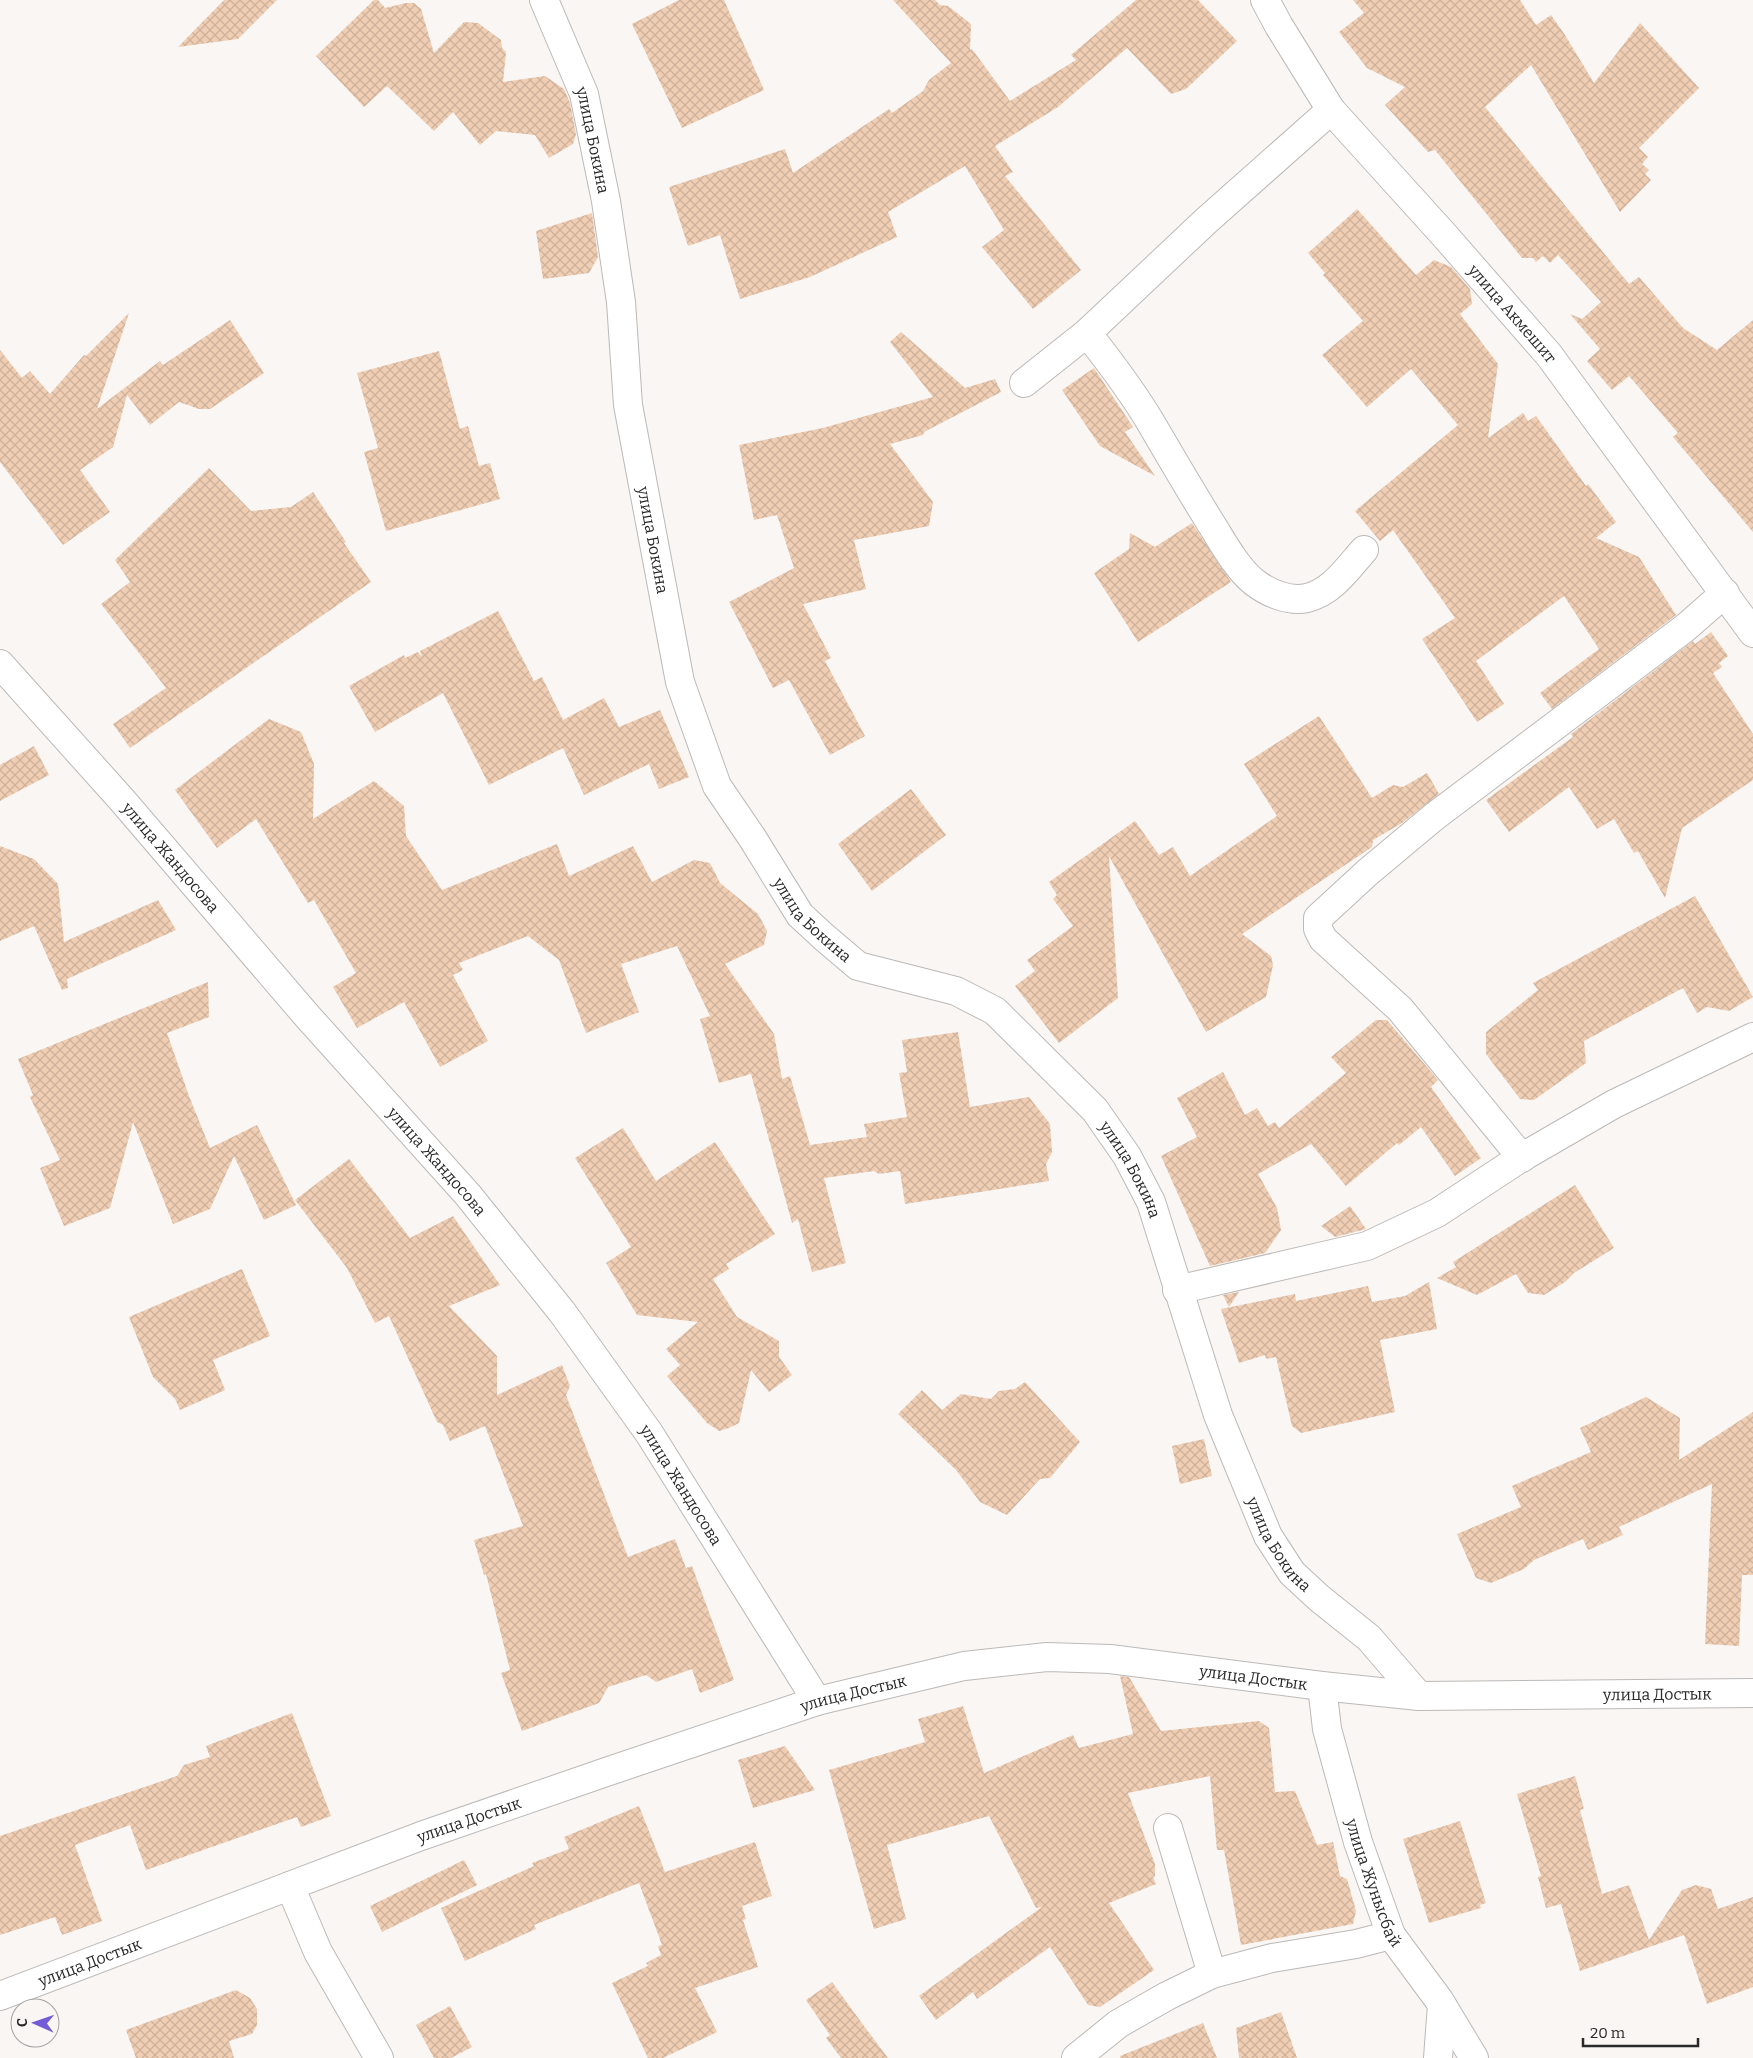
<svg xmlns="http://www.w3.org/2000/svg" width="1753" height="2058" font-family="Bitter,serif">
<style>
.building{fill:url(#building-cross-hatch)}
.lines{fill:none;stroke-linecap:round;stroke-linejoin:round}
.minor-casing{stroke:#bcb9b7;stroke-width:30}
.minor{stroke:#fff;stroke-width:28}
.labels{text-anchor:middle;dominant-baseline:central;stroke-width:4;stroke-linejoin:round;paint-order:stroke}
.street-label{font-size:16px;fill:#2a2928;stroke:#f9f6f4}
</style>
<defs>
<pattern id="building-cross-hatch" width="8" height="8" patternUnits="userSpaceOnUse" patternTransform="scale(1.25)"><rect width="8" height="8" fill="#f0ceb4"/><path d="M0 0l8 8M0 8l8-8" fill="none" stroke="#ceb19b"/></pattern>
</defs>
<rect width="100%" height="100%" fill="#f9f6f4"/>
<g class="building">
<polygon points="224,0 277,0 238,39 178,47"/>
<polygon points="374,0 378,0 385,8 406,3 414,3 421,9 434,53 464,22 478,23 501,40 502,48 506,52 503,82 545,76 564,89 570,103 576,134 573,144 549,158 535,135 496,131 480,145 453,112 434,131 387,86 364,107 316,56"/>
<polygon points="679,0 724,0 764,90 682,128 632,24"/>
<polygon points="893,0 935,0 940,5 948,6 971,24 970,50 972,49 1010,101 1076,60 1071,55 1136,0 1198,0 1237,41 1186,89 1171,94 1127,48 1058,107 995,146 1013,172 1005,176 1081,270 1033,309 982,247 1004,230 965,166 888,212 897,237 810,277 740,299 720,235 688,246 669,187 785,149 793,173 889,109 892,113 923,91 929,80 951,63"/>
<polygon points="1353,0 1520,0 1536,25 1551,15 1565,35 1594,83 1640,23 1699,88 1639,148 1648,157 1642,164 1649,170 1645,174 1651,180 1620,212 1531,65 1485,107 1629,284 1639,277 1683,328 1717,350 1753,320 1753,532 1673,437 1678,433 1629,376 1612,390 1587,361 1600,349 1570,314 1582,319 1601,302 1558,255 1550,263 1543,256 1536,262 1533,258 1522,258 1435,150 1428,152 1385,105 1405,87 1367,68 1339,32 1364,13"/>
<polygon points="1357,209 1416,275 1434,260 1451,267 1470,289 1472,304 1460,314 1498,364 1488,438 1523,413 1528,421 1536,416 1586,486 1588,484 1616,522 1596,538 1639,557 1676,615 1552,709 1540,693 1599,649 1564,596 1476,661 1504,704 1477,722 1422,639 1455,618 1393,530 1380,541 1355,511 1458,425 1411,369 1367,407 1322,355 1363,321 1323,275 1325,273 1308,253"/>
<polygon points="592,213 598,257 589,273 543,279 536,231"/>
<polygon points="129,313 97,409 160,361 163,365 230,320 264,373 210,409 199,409 179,402 150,425 127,395 113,447 80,470 110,512 63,545 0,462 0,350 22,378 30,371 50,394 84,355 86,356"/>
<polygon points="901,332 965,388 995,379 1001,392 924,432 923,435 890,444 933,502 929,526 854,540 866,589 803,604 831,658 825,661 865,736 830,755 789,680 773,688 729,602 794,568 777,515 754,520 739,445 823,428 933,397 890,342"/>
<polygon points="439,351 460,429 468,426 479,466 490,463 500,499 386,531 364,452 378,448 357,373"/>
<polygon points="1094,368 1133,427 1125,432 1155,476 1100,446 1062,390"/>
<polygon points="209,468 251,511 291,507 313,492 346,542 344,543 371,582 130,748 113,724 166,688 101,604 130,582 115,560"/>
<polygon points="1192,523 1231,582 1138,642 1094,573 1129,549 1130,533 1155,547"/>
<polygon points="498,611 534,681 542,677 563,720 604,698 619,727 660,710 689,777 659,789 649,764 584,795 563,748 489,785 443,693 375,732 349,686 404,655 405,658 418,652 422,657 420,651"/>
<polygon points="1711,632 1728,656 1719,663 1722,667 1713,673 1753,734 1753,780 1682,828 1665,898 1638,851 1634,853 1614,819 1597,829 1569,787 1509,832 1486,800 1573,737 1571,734 1693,641 1695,644"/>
<polygon points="1319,716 1372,798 1393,785 1403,787 1427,773 1439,794 1402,823 1373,840 1372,847 1242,934 1271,956 1273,965 1266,997 1206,1032 1109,856 1118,998 1059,1043 1015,986 1035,971 1027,960 1073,926 1053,899 1057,895 1049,882 1135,821 1159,855 1173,847 1190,876 1277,816 1244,764"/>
<polygon points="269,719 301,732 314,764 313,819 374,781 404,806 406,836 442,890 557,844 569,876 633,846 652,882 694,860 710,863 720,883 758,914 767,931 764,945 725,964 774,1034 782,1079 790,1076 810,1145 867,1137 864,1124 907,1117 899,1073 907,1072 902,1040 958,1032 970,1107 1029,1097 1050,1124 1052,1152 1046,1164 1049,1181 905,1204 900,1171 879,1174 874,1171 824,1178 846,1263 812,1272 798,1219 792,1223 751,1074 719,1083 700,1019 710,1016 677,946 621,964 639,1012 586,1033 559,960 528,936 459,963 463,970 453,975 488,1041 440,1067 404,1002 357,1028 333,987 356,973 314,900 308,903 256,819 217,848 175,790"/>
<polygon points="34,746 49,775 0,801 0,765"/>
<polygon points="911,789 946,835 872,891 838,844"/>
<polygon points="0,846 34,859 58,884 64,942 158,900 176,930 67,979 68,988 62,990 34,926 0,941"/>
<polygon points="1695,896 1753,997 1729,1011 1707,1007 1697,1013 1683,988 1584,1041 1586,1063 1534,1100 1520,1099 1486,1054 1486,1032 1538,990 1533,983"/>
<polygon points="208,982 209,1017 167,1033 189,1096 210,1148 257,1125 296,1205 264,1220 234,1156 210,1209 173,1224 133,1122 110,1208 64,1226 40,1168 60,1160 30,1097 33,1095 18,1059"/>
<polygon points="1376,1020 1387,1020 1438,1080 1431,1087 1481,1158 1455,1176 1421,1127 1399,1145 1397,1143 1346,1186 1311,1144 1258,1174 1277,1208 1281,1230 1265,1253 1210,1266 1161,1156 1197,1137 1177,1098 1223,1072 1245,1115 1257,1108 1268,1126 1275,1122 1279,1128 1346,1073 1331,1057"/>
<polygon points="623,1128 656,1181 715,1142 775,1234 726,1264 729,1269 713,1279 737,1317 779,1341 779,1357 792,1375 769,1392 751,1370 739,1423 729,1428 719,1431 707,1423 667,1376 680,1365 666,1349 698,1322 637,1315 606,1263 631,1247 575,1158"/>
<polygon points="349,1159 410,1238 453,1216 500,1285 449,1306 497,1356 497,1395 562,1365 570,1386 566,1395 628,1557 675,1539 686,1568 692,1566 734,1680 700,1693 692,1669 656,1682 646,1675 608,1687 599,1703 522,1731 501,1673 510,1670 486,1574 484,1575 474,1540 523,1526 485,1426 450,1441 443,1425 437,1422 389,1316 375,1323 347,1268 295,1200"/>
<polygon points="1575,1185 1614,1248 1574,1273 1565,1282 1544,1295 1528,1293 1516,1274 1477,1295 1437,1278 1456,1267 1453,1262"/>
<polygon points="1350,1206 1366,1229 1335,1237 1321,1226"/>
<polygon points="242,1269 270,1336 213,1360 225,1390 180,1410 175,1399 153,1377 129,1317"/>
<polygon points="1429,1282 1437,1329 1380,1340 1395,1412 1301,1433 1292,1426 1276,1357 1266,1359 1265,1355 1239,1363 1221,1309 1295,1294 1296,1301 1368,1286 1372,1302 1405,1296"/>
<polygon points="1239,1292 1229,1307 1223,1295"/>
<polygon points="1025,1382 1080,1442 1050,1478 1040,1479 1007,1515 980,1502 956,1470 898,1414 922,1390 942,1410 961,1394 991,1399 999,1391 1015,1389"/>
<polygon points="1646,1397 1680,1418 1679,1460 1753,1412 1753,1575 1742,1575 1739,1646 1705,1644 1712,1484 1619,1527 1623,1535 1588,1550 1583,1539 1534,1560 1524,1569 1491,1583 1476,1578 1457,1534 1521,1507 1512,1486 1591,1452 1580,1428"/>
<polygon points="1204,1439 1212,1476 1180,1484 1172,1446"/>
<polygon points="1120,1676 1129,1677 1161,1731 1259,1721 1269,1728 1275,1792 1295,1791 1317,1845 1333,1842 1340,1876 1347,1879 1356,1911 1353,1924 1241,1945 1224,1850 1217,1850 1210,1776 1128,1793 1155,1864 1155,1876 1153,1877 1156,1884 1109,1903 1154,1970 1100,2007 1088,2005 1050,1947 977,1999 973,1992 936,2020 919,1996 1042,1907 1036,1908 989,1816 887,1845 906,1919 874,1929 829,1770 925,1742 918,1719 963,1706 984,1773 1073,1735 1079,1748 1133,1734"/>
<polygon points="292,1713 331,1816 301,1827 297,1817 146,1870 130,1825 75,1845 102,1921 62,1935 55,1917 0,1935 0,1836 177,1776 184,1765 210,1757 206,1746"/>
<polygon points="785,1746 815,1790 753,1808 738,1760"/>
<polygon points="1575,1776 1584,1809 1580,1810 1602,1894 1629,1885 1649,1940 1682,1890 1696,1885 1711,1889 1718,1909 1753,1897 1753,1987 1707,2004 1684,1935 1580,1971 1561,1904 1546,1908 1538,1877 1541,1876 1517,1794"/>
<polygon points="639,1806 665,1872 755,1842 772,1896 742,1906 746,1919 743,1920 758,1967 695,1988 717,2032 663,2058 648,2058 612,1983 648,1966 646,1963 661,1955 658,1946 662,1945 639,1883 534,1925 536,1929 465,1961 441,1908 534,1866 532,1863 569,1849 564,1837"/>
<polygon points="1460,1821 1486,1903 1480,1905 1481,1908 1429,1923 1403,1839"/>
<polygon points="464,1860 477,1885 382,1932 370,1906"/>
<polygon points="832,1982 861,2022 888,2058 841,2058 826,2038 830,2035 806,2000"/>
<polygon points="236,1990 250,1998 257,2009 257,2025 252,2034 229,2041 234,2058 136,2058 126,2030"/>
<polygon points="450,2006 472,2047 451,2058 434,2058 416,2025"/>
<polygon points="1281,2012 1297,2058 1239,2058 1236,2028"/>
<polygon points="1203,2023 1217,2058 1120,2058 1120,2056"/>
</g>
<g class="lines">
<defs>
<g id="minor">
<path id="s1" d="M544,0L584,94L606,201L621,302L628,405L680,682L717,786L753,839L800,915L825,938L858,966L956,991L995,1011L1095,1110L1127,1156L1151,1202L1218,1415L1268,1536L1292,1573L1319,1598L1369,1638L1419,1696"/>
<path id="s2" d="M1265,0L1279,26L1331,110L1445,236L1549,355L1753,633"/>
<path d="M1087,333C1110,362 1132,391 1151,423C1172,459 1193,495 1215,530C1226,548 1238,569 1254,582C1268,593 1289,602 1307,598C1332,592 1347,569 1364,550"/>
<polyline points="1024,383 1087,333 1207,220 1331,110"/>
<path id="s3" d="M0,664L122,800L308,1017L468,1195L562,1312L649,1433L817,1701"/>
<polyline points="1522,1158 1400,1009 1323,939 1318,929 1318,918 1368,872 1435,816 1685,628 1725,593"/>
<polyline points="1177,1290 1367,1246 1437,1213 1519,1159 1614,1104 1753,1037"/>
<path id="s4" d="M1322,1686L1327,1729L1358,1842L1391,1935L1439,2000L1474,2058"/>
<polyline points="1168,1828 1212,1974"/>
<polyline points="290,1886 318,1952 379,2058"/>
<path id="s5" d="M0,1996L421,1836L609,1771L817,1701L964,1666L1047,1657L1110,1659L1322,1686L1419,1696L1753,1693"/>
<polyline points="1076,2058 1118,2024 1167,1996 1212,1974 1272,1958 1356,1944 1391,1935"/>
<polyline points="1438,2058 1442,2005"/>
</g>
</defs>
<use href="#minor" class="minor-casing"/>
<use href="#minor" class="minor"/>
</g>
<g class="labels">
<g class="street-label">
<text stroke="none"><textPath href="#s1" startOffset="149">улица Бокина</textPath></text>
<text stroke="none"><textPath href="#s2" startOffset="401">улица Акмешит</textPath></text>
<text stroke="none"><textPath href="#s1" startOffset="554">улица Бокина</textPath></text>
<text stroke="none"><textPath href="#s3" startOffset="258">улица Жандосова</textPath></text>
<text stroke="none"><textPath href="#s1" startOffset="974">улица Бокина</textPath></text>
<text stroke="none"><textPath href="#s3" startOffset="662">улица Жандосова</textPath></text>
<text stroke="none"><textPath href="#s1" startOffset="1395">улица Бокина</textPath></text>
<text stroke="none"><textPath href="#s3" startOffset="1068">улица Жандосова</textPath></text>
<text stroke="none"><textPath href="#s1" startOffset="1800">улица Бокина</textPath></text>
<text stroke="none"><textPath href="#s5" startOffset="1311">улица Достык</textPath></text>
<text stroke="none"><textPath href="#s5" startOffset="906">улица Достык</textPath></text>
<text stroke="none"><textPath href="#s5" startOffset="1716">улица Достык</textPath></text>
<text stroke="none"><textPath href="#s5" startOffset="501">улица Достык</textPath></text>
<text stroke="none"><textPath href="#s4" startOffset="204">улица Жунысбай</textPath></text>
<text stroke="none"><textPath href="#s5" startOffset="96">улица Достык</textPath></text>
</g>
</g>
<g transform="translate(35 2023) rotate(272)"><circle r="24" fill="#f9f6f4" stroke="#a6a4a2"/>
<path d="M0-4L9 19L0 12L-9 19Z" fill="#755bd6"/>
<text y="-8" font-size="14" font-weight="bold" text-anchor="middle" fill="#2a2928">С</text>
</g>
<path d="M1583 2038v8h115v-8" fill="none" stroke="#2a2928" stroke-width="2.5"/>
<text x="1590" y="2038" font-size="15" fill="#2a2928" stroke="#f9f6f4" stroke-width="4" paint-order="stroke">20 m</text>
</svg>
